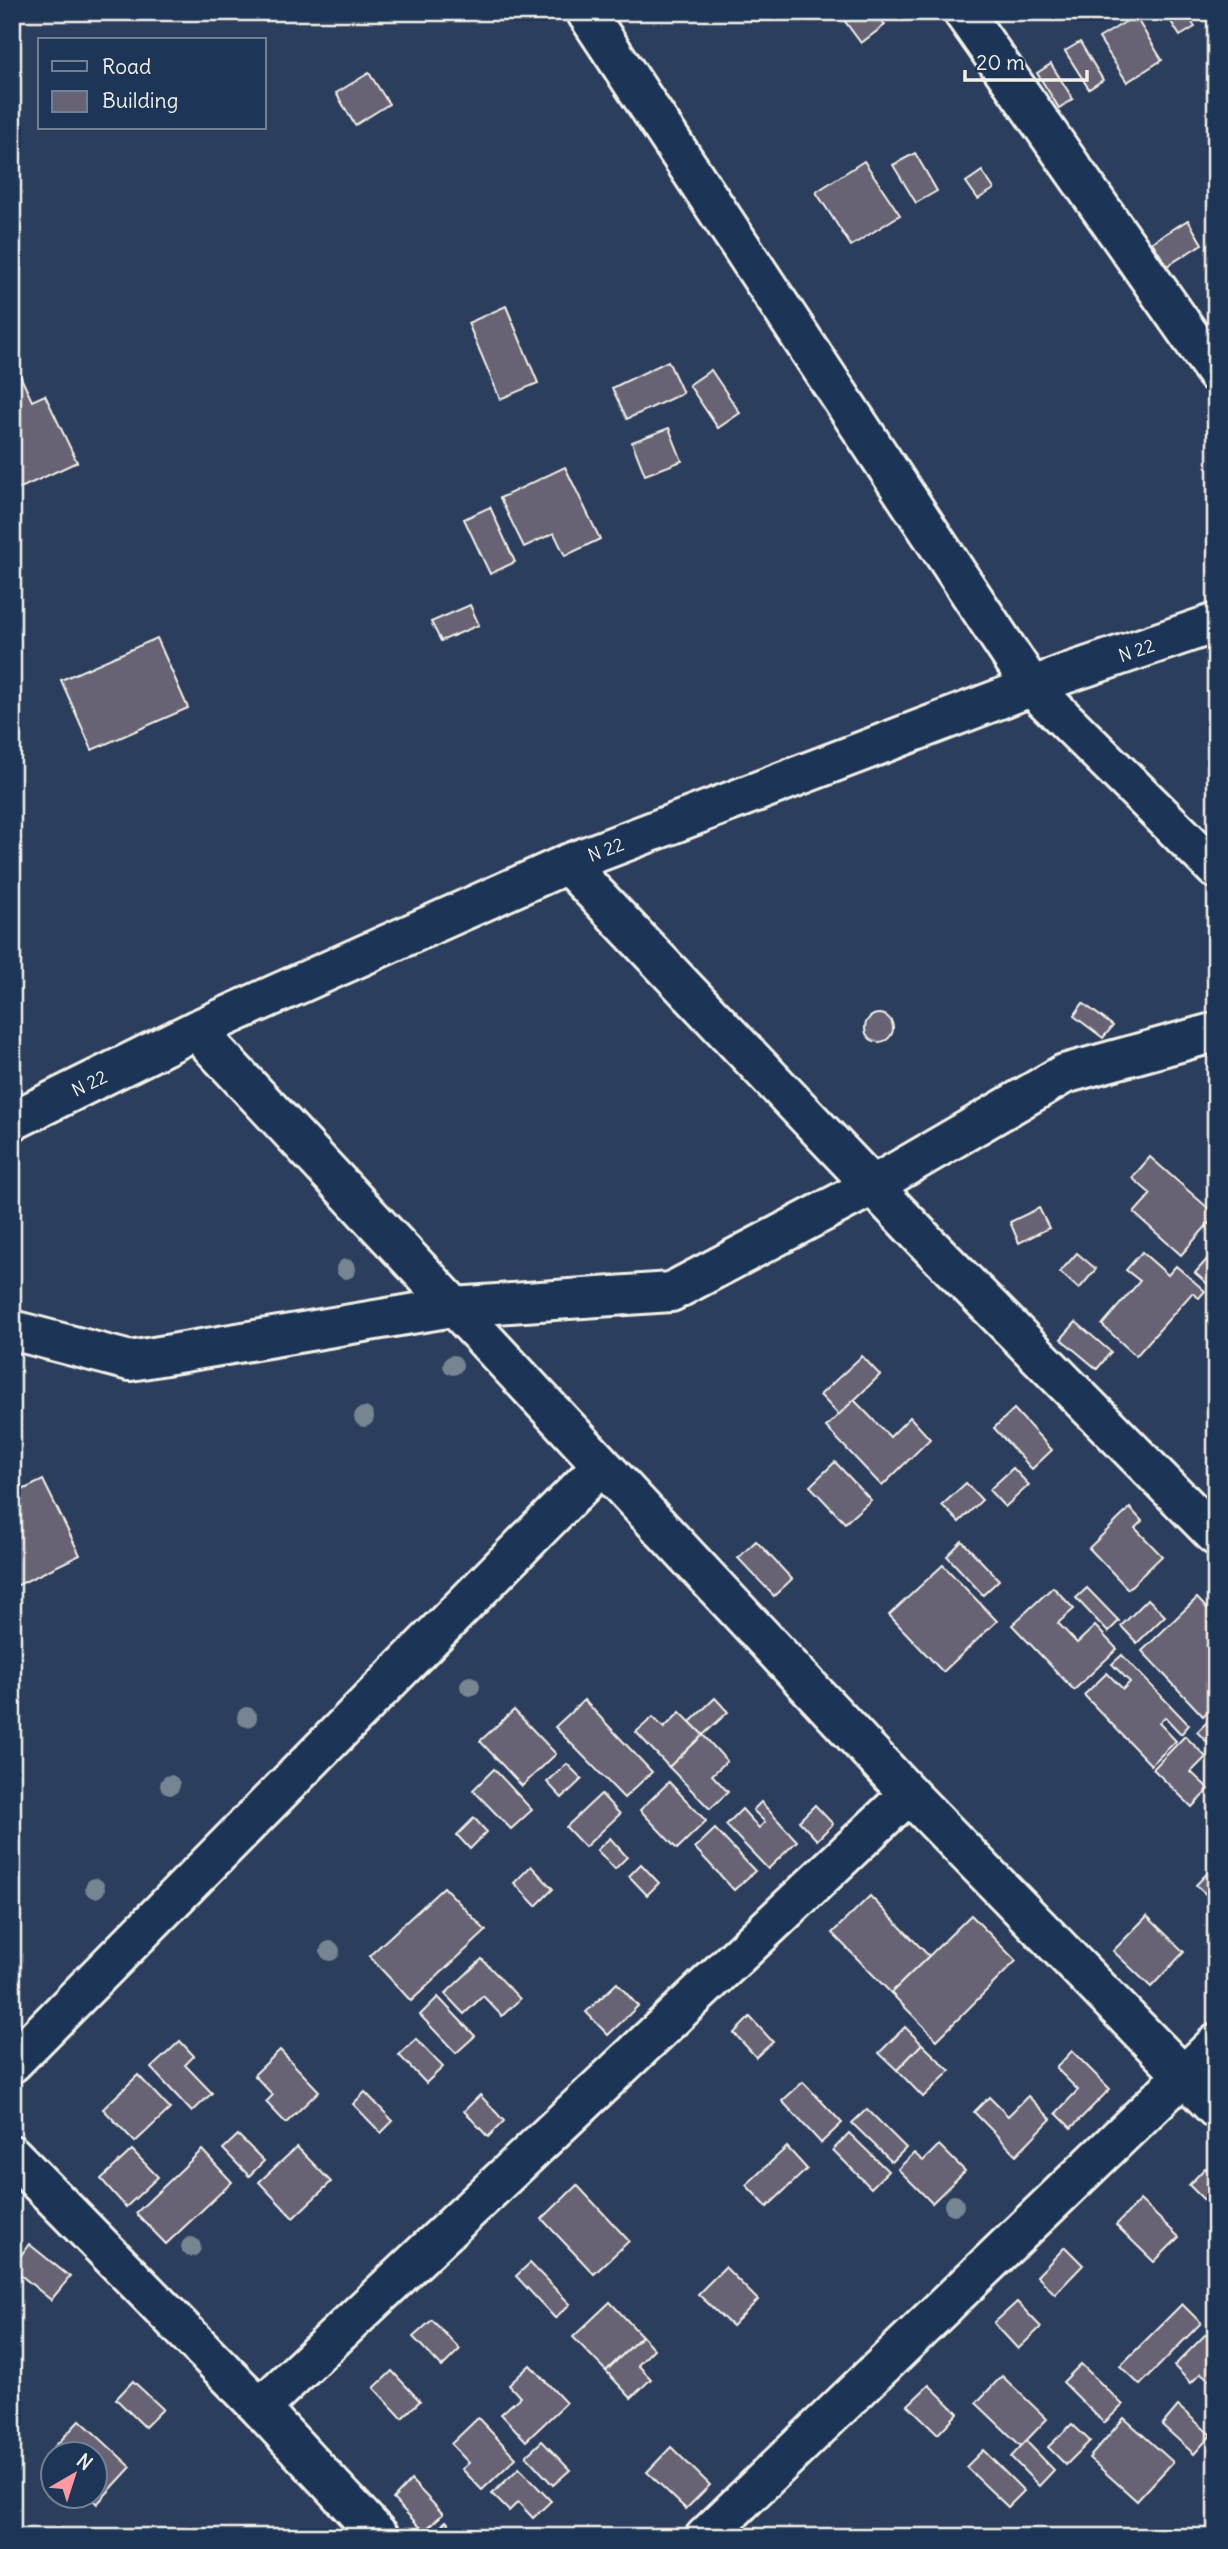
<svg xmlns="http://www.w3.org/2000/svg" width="1228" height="2549" font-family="Delius,sans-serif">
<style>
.building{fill:#676274;stroke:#f4f1e8;stroke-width:2}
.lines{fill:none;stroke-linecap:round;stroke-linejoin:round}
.minor-casing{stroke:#f4f1e8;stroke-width:44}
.major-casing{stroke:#f4f1e8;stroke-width:44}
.minor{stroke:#1d3557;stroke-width:38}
.major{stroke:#1d3557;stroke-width:38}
.tree{fill:#768591}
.labels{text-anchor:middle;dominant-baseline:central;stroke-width:6;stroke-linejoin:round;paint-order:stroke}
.street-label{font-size:18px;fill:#f4f1e8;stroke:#1d3557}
</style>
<rect width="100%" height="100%" fill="#2c3e5d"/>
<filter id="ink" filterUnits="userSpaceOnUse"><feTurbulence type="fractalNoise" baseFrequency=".0143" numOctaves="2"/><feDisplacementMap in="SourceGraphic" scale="14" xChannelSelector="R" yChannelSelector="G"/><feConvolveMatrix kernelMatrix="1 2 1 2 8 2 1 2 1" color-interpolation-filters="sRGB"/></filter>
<g filter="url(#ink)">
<g class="building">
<polygon points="838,12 875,12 885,25 861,43"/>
<polygon points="1165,12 1186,12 1195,27 1180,36"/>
<polygon points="1135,16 1162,60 1127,82 1099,38"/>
<polygon points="1080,42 1103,80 1089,89 1065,51"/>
<polygon points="1051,64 1073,99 1059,108 1037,73"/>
<polygon points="369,73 389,104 355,125 336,93"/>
<polygon points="915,153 937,191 916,203 893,165"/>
<polygon points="864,161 900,215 851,246 816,192"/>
<polygon points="982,171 994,189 978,199 966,182"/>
<polygon points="1188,220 1202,244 1167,266 1152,242"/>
<polygon points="506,306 538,383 500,399 468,323"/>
<polygon points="668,361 683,393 627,419 612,388"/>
<polygon points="15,365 32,401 45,395 77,462 12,492 12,366"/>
<polygon points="711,370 740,413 718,428 689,385"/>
<polygon points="669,428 682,461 645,475 632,442"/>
<polygon points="565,467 600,539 565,556 554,533 524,547 500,498"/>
<polygon points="490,507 515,562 490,574 464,519"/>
<polygon points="470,605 479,625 441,641 431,622"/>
<polygon points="157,638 188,708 92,750 61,680"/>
<polygon points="1083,1003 1113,1026 1103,1038 1074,1016"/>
<circle cx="879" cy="1028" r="14"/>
<polygon points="1150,1157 1216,1215 1181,1255 1134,1213 1151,1194 1132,1178"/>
<polygon points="1039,1208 1049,1228 1019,1243 1010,1222"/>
<polygon points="1216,1249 1216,1279 1210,1286 1195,1273"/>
<polygon points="1142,1252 1168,1275 1176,1266 1205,1291 1199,1298 1192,1293 1136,1356 1102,1325 1140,1281 1126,1270"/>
<polygon points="1077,1253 1096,1269 1079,1289 1060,1272"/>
<polygon points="1076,1322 1111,1352 1097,1369 1061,1339"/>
<polygon points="862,1356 880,1375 839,1415 820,1395"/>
<polygon points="854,1400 890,1437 910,1417 930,1439 882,1486 826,1427"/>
<polygon points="1014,1409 1052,1450 1032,1469 994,1428"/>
<polygon points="835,1462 871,1500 845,1523 810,1486"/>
<polygon points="1013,1468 1029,1485 1005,1507 989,1490"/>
<polygon points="43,1480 80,1555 12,1588 12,1495"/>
<polygon points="966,1483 982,1500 959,1522 942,1505"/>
<polygon points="1130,1508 1142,1521 1135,1528 1162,1556 1128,1589 1089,1548"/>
<polygon points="756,1541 792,1579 774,1596 738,1558"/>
<polygon points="962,1541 999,1580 983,1595 947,1556"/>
<polygon points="943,1565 997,1621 943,1672 889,1615"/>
<polygon points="1053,1587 1074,1609 1058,1623 1077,1643 1095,1626 1117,1649 1074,1690 1012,1625"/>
<polygon points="1087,1588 1119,1621 1108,1632 1076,1598"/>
<polygon points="1197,1598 1216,1618 1216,1704 1203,1716 1142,1651"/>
<polygon points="1148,1599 1165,1616 1137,1643 1121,1626"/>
<polygon points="1122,1655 1189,1725 1181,1734 1165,1717 1159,1723 1176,1741 1151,1765 1084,1695 1107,1673 1123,1689 1130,1682 1112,1664"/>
<polygon points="715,1698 728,1712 703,1735 690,1722"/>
<polygon points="584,1700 652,1772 624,1798 555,1727"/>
<polygon points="514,1710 556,1754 522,1786 480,1741"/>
<polygon points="680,1712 703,1735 669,1767 636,1732 653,1717 664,1728"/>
<polygon points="1211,1718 1216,1722 1216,1740 1210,1745 1197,1732"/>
<polygon points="703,1735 727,1761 712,1775 728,1792 710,1809 669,1767"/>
<polygon points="1185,1736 1206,1757 1191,1772 1209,1789 1192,1807 1153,1769"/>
<polygon points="567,1764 582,1779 562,1798 547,1782"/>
<polygon points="494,1769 532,1810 511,1829 473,1790"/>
<polygon points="669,1782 706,1821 677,1849 640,1810"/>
<polygon points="601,1794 620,1814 585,1847 566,1827"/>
<polygon points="761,1802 797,1841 768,1869 726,1825 742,1809 759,1828 765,1822 753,1810"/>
<polygon points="815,1805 833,1824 817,1840 799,1821"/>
<polygon points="474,1818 487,1832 470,1849 457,1835"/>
<polygon points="715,1829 755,1871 734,1890 695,1848"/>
<polygon points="610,1838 627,1857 615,1869 597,1850"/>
<polygon points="641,1864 659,1883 647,1895 629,1876"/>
<polygon points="1216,1864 1216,1904 1196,1885"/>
<polygon points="531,1866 553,1889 536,1906 514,1883"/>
<polygon points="444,1887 486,1931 411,2001 369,1956"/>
<polygon points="870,1896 929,1956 891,1993 832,1933"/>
<polygon points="971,1915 1016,1961 937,2040 891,1993"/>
<polygon points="1147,1916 1184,1952 1151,1987 1113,1951"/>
<polygon points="482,1959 520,1999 502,2016 483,1996 464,2014 445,1994"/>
<polygon points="617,1983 638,2006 608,2035 586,2012"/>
<polygon points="438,1997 475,2036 456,2053 420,2015"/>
<polygon points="750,2017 773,2042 756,2057 734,2033"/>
<polygon points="905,2027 922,2044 897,2070 879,2053"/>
<polygon points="416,2039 443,2067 426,2083 399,2055"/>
<polygon points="180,2041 194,2056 185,2065 212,2093 192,2112 151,2068"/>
<polygon points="922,2044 950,2071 923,2097 897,2070"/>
<polygon points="280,2050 319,2091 286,2123 266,2102 273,2095 254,2075"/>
<polygon points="1072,2051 1110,2089 1071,2128 1056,2113 1078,2090 1056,2068"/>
<polygon points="138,2075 170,2109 135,2142 103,2109"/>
<polygon points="803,2082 842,2123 821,2143 782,2101"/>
<polygon points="365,2092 393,2121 381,2133 353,2104"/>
<polygon points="480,2095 504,2121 488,2137 464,2111"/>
<polygon points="1028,2096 1051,2119 1016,2155 974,2112 989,2097 1008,2116"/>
<polygon points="867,2109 906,2148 892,2162 852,2123"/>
<polygon points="849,2133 888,2171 871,2188 833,2150"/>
<polygon points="238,2135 264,2161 249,2176 223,2149"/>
<polygon points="939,2145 965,2171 932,2203 898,2169 914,2153 923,2161"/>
<polygon points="297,2147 331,2182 293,2218 259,2182"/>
<polygon points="787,2147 807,2169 767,2207 746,2185"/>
<polygon points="132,2150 158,2177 126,2207 101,2179"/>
<polygon points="202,2150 232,2182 166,2244 136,2213"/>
<polygon points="1205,2168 1216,2179 1215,2211 1189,2185"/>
<polygon points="577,2185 629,2241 594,2274 542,2219"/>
<polygon points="1140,2200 1179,2237 1154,2262 1116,2225"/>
<polygon points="29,2244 70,2277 51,2300 12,2268"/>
<polygon points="1065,2247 1083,2265 1055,2294 1037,2276"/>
<polygon points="530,2263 570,2304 555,2318 516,2276"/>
<polygon points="725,2267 758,2300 732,2326 698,2294"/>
<polygon points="610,2302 642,2336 606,2371 573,2337"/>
<polygon points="1017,2302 1041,2327 1018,2349 994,2323"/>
<polygon points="1182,2304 1201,2323 1140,2385 1120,2366"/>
<polygon points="432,2320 460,2349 442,2367 413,2337"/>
<polygon points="1206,2334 1216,2344 1216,2382 1214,2384 1201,2373 1191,2383 1174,2366"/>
<polygon points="642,2336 654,2349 638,2365 651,2379 631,2398 606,2371"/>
<polygon points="1081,2364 1123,2405 1104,2423 1063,2382"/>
<polygon points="530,2365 566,2403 526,2441 501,2414 520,2397 509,2385"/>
<polygon points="392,2371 420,2401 402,2418 374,2388"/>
<polygon points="1002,2376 1047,2419 1021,2446 976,2403"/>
<polygon points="133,2381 163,2409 145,2427 116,2399"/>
<polygon points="929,2385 958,2413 938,2434 908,2405"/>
<polygon points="1178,2406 1211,2435 1194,2454 1162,2425"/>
<polygon points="478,2418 516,2458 482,2490 462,2469 469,2463 451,2444"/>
<polygon points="1124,2418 1173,2462 1137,2501 1089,2458"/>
<polygon points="80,2420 131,2467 97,2504 89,2496 94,2496 94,2454 52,2454 52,2462 46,2456"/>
<polygon points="1072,2424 1090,2441 1066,2465 1048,2447"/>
<polygon points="542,2441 570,2470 553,2485 526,2456"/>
<polygon points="1026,2441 1054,2470 1039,2486 1011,2457"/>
<polygon points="671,2447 710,2485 686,2509 647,2472"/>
<polygon points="983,2450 1024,2491 1008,2507 966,2467"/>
<polygon points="519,2468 551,2501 533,2518 518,2502 509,2511 492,2494"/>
<polygon points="411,2480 443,2514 424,2531 393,2499"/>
<polygon points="446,2521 461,2537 431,2537 430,2536"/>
</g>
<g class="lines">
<defs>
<g id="minor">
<polyline points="586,12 1032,687 1216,869"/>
<polyline points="963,12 1216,373"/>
<polyline points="567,864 927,1243 1216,1536"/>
<polyline points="196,1030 909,1794 1216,2109"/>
<polyline points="12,1330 130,1361 453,1307 671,1292 872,1186 1064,1074 1216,1032"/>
<polyline points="12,2063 601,1466"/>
<polyline points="12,2155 260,2408 380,2537"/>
<polyline points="260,2408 909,1794"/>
<polyline points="705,2537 1216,2044"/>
</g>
<g id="major">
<path id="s1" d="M12,1121L196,1030L567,864L1065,674L1216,623"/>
</g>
</defs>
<use href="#minor" class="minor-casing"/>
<use href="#major" class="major-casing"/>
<use href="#minor" class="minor"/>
<use href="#major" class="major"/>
</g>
<g class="tree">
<circle cx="346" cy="1269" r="10"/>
<circle cx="453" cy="1365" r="10"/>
<circle cx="364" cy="1417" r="10"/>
<circle cx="470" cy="1686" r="10"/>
<circle cx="247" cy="1717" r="10"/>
<circle cx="170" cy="1785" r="10"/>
<circle cx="95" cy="1888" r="10"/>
<circle cx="330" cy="1951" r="10"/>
<circle cx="954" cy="2205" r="10"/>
<circle cx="191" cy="2247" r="10"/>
</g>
</g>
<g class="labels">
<g class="street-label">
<text stroke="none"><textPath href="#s1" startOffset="1220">N 22</textPath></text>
<text stroke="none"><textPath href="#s1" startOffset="653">N 22</textPath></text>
<text stroke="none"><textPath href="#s1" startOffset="86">N 22</textPath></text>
</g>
</g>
<rect width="1228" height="2549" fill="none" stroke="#1d3557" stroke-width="42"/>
<rect x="21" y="21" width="1186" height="2507" fill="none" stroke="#f4f1e8" stroke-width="2.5" filter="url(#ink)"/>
<rect x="38" y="38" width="228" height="91" fill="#1d3557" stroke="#738091" stroke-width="2"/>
<rect x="52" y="61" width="35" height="10" fill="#1d3557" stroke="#738091" stroke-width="2"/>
<text x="102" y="74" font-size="21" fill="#f4f1e8">Road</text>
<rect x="52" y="91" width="35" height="21" fill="#676274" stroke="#738091" stroke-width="2"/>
<text x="102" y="108" font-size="21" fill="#f4f1e8">Building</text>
<g transform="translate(74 2475) rotate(39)"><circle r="33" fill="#1d3557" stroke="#738091" stroke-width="2"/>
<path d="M0-5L12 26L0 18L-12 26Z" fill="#ff9aa2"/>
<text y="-10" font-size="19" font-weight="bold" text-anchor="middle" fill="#f4f1e8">N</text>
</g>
<path d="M965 70v10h122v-10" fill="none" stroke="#f4f1e8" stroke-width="3.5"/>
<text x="976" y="70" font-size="21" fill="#f4f1e8" stroke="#1d3557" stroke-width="5" paint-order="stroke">20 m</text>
</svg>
